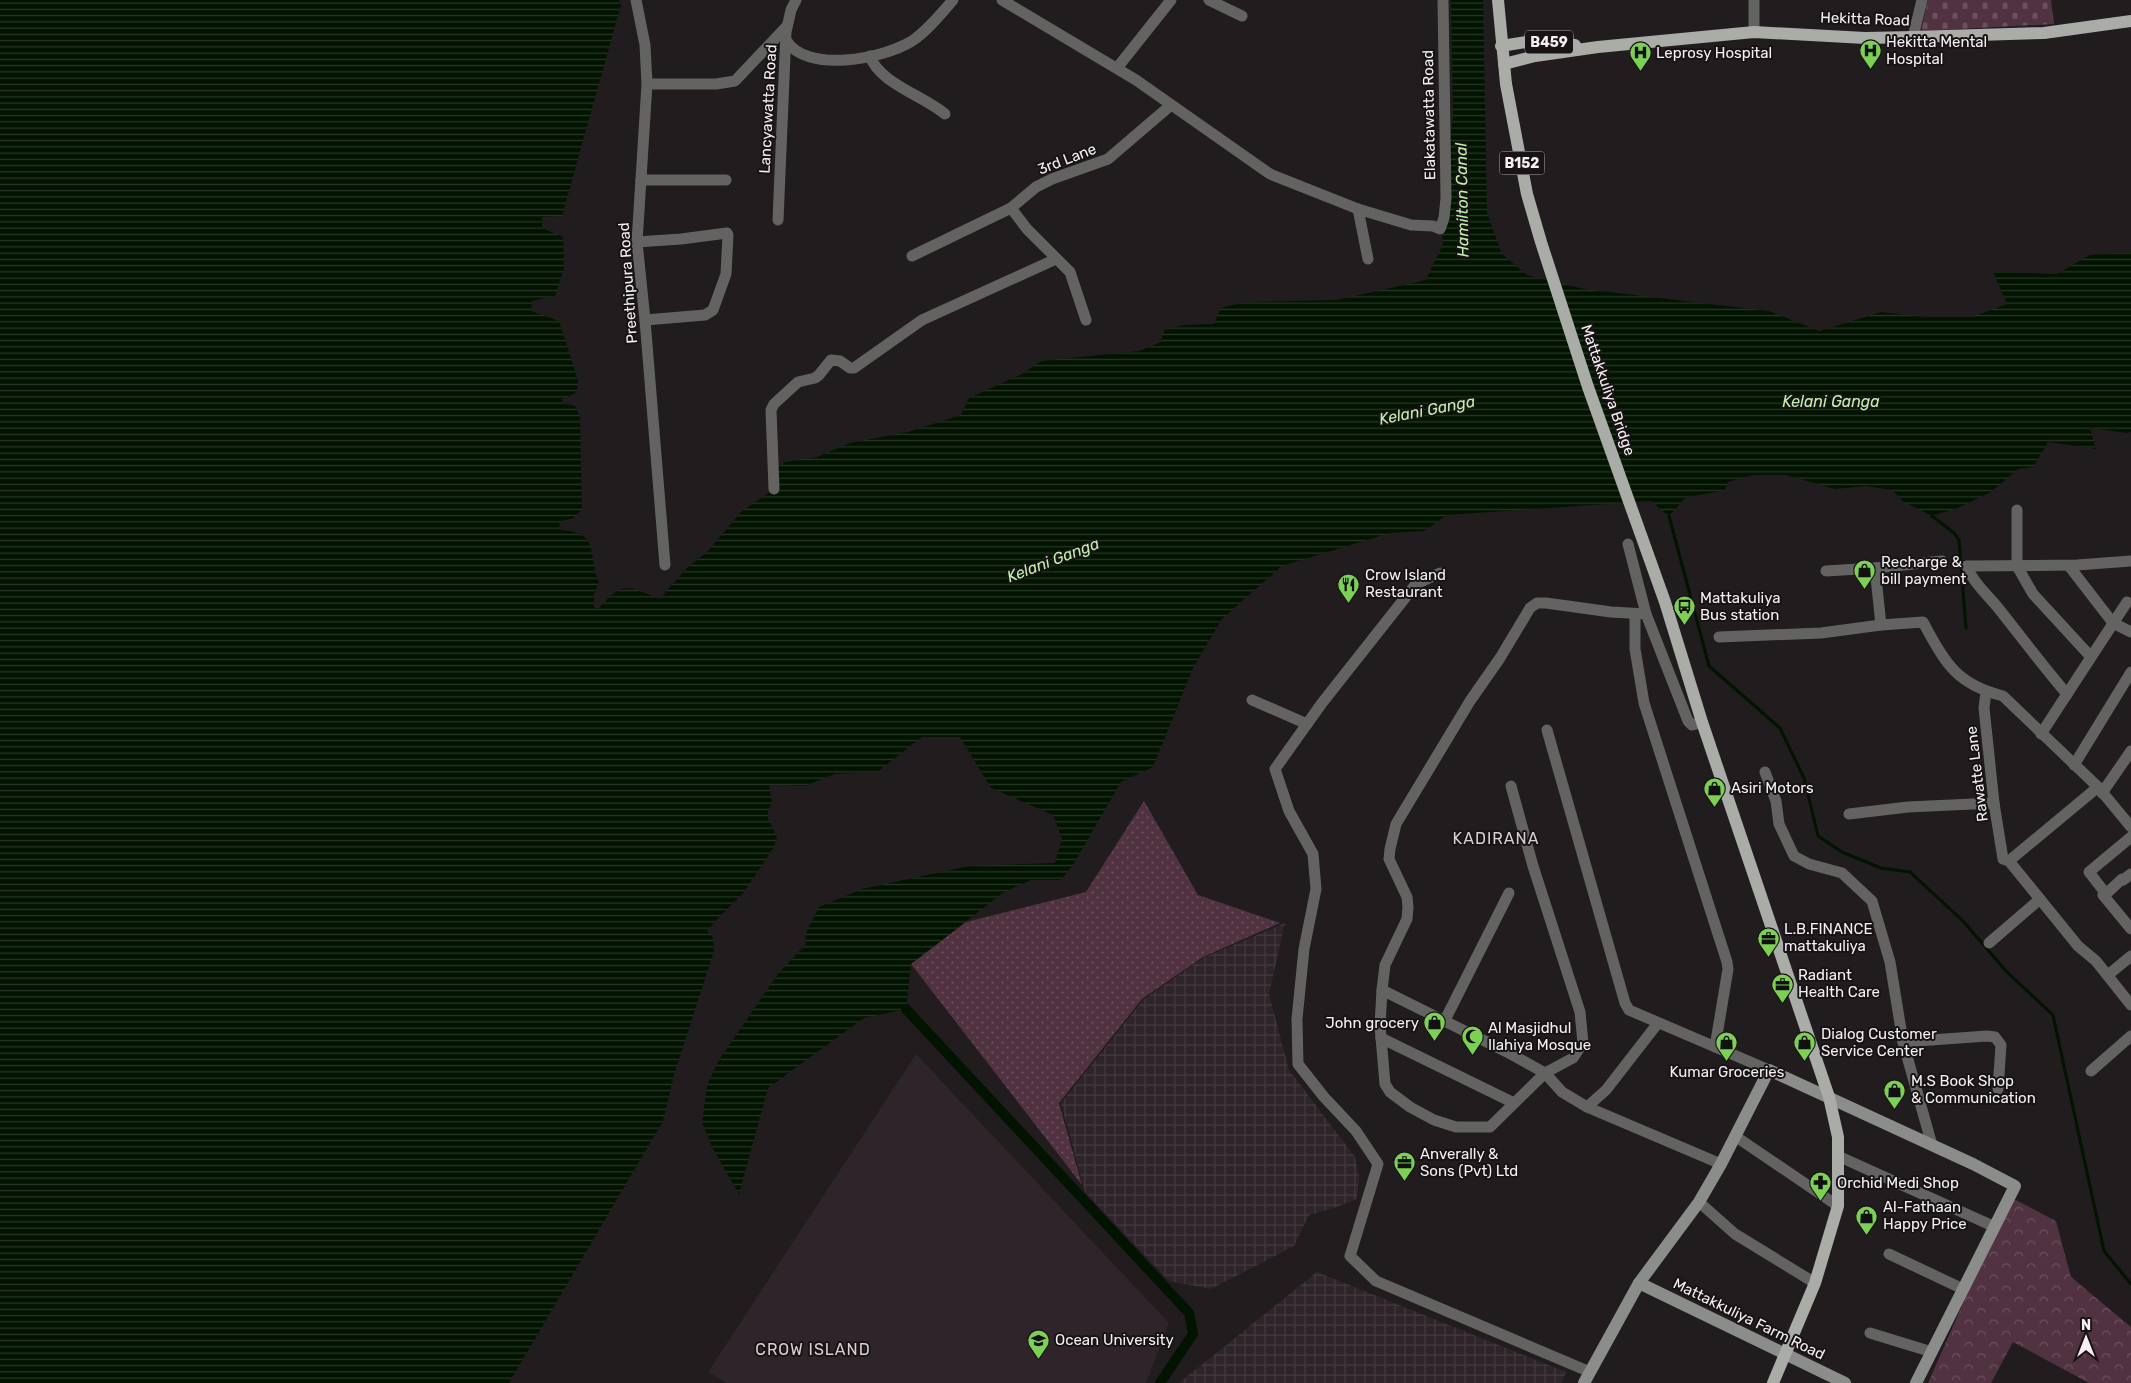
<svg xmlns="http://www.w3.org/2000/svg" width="2131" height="1383" font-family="Rubik,sans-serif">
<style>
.built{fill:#2f2429}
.industrial{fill:url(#industrial-grid)}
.grass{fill:url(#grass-dots)}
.forest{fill:url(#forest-crowns)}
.cemetery{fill:url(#cemetery-stones)}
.water{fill:url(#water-rules)}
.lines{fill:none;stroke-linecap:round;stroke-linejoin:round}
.stream{stroke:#021400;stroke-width:3}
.canal{stroke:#021400;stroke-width:10}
.street{stroke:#636462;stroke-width:11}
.secondary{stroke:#8a8d89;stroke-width:12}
.primary{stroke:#a9aca7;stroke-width:12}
.labels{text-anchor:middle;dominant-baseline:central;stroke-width:4;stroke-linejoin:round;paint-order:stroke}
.shield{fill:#181315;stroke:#b2aeb0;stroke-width:1}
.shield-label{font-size:14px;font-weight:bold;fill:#f4f0f2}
.street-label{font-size:15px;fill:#f4f0f2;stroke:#181315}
.poi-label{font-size:15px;fill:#f4f0f2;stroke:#181315;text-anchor:start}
.water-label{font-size:16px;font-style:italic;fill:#bff1ab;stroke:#181315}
.neighbourhood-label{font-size:16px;letter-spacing:1px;fill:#d7d0d3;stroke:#181315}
</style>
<defs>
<pattern id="industrial-grid" width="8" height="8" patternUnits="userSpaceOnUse" patternTransform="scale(1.25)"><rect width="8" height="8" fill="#2f2429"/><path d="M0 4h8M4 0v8" fill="none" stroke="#44393e"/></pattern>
<pattern id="grass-dots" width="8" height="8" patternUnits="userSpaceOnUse" patternTransform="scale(1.25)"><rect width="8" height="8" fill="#513241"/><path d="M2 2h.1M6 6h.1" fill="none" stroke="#6b505d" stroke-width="1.8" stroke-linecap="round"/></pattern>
<pattern id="forest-crowns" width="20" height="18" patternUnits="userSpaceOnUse" patternTransform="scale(1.25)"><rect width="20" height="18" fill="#513241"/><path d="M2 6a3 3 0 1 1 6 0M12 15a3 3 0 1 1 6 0" fill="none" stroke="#6b505d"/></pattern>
<pattern id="cemetery-stones" width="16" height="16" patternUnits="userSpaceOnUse" patternTransform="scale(1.25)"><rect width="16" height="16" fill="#513241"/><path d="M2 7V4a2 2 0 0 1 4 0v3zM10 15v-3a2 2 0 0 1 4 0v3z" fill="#6b505d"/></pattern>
<pattern id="water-rules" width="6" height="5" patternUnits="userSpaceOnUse" patternTransform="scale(1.25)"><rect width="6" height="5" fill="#021400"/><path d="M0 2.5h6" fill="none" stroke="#283626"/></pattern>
</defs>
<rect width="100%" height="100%" fill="#211c1e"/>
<polygon class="built" points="916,1054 1169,1323 1146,1383 727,1383 708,1372"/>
<g class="industrial">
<polygon points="1285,923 1269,994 1289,1070 1355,1157 1359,1177 1357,1199 1334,1208 1309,1215 1294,1246 1211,1289 1169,1281 1085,1192 1061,1103 1143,1000 1203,958"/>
<polygon points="1317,1272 1566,1372 1561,1383 1179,1383"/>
</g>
<polygon class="grass" points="1144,801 1198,895 1280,923 1203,957 1142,999 1059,1103 1082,1185 911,964 966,922 1086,892"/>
<polygon class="forest" points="2010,1197 2056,1221 2071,1277 2131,1327 2131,1383 2089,1383 2013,1342 1991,1383 1928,1383"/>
<polygon class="cemetery" points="1928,0 2051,0 2054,24 1921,31"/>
<path class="water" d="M0,0H619L621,5L562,216L542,217V228L563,237L564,268L555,296L532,301L531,311L559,321L578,380C578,397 574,393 562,399L563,403L575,406L580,417L582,509L574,518L562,521L559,525L561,530C601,533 587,554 599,582L594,594V607L598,609C622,582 626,585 657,598L661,597L687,568L708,551L741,512L774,489L775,470L785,462L817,457L850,443L908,432L961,415L969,398L1024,373L1041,361L1139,351L1161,342L1164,330L1184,325L1214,324L1221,308L1244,302L1337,300L1426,280L1443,244L1440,212L1453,116L1451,0H1483L1487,213L1502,254L1527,275L1584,289L1769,311L1819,331L1881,312L1927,317H1972L2007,304L1993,272L2057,274L2090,255L2131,252V432L2127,433L2090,428L2096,449L2048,442L2033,467L2018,469L1991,492L1960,507L1932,516L1904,502L1892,490L1866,486L1835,489L1786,475H1754L1728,482L1724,491L1686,497L1669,516L1651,501L1447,515L1424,531L1390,533L1282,566L1222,619L1193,668L1153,767L1121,782L1073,865L1061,880H1031L1004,892L911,964L906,1009L864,1018L768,1088L739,1194L713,1149L702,1122L707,1085L719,1060L778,974L806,944L805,935L819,907L862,889L969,866L1055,863L1062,838L1053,815L991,788L960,737H922L877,772L835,774L805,786L769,785L772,802L768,810V819L777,837L774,847L744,892L707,930L713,938L714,951L674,1075L663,1121L509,1383H0Z"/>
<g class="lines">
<g class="stream">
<polyline points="1669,516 1709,666 1780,728 1804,778 1818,836 1842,852 1881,868 1910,872 1963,921 2006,971 2053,1015 2104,1251 2131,1284"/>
<polyline points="1932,516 1954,533 1959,540 1966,628"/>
</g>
<polyline class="canal" points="906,1009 1189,1313 1193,1334 1160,1383"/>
<g class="street">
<polyline points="636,0 645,45 647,84 637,242 645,320 665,565"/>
<polyline points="1002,0 1136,80 1270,174 1358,209 1411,225 1433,226 1440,229 1444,218 1446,198 1443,0"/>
<polyline points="1209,0 1242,16"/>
<polyline points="1754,0 1754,32"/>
<polyline points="1913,37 1922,0"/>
<path d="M786,40C806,74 883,59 912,41C927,31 941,14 953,0"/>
<path d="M870,56C879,83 924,96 945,114"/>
<polyline points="1117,68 1171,0"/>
<polyline points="647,84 716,84 735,81 787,26"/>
<polyline points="641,180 726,180"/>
<polyline points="1011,208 1027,229 1070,272 1086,320"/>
<polyline points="1358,209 1368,259"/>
<polyline points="778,220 786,32 791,10 796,0"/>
<polyline points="637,242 681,239 727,233 728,235 726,274 713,310 705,315 645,320"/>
<polyline points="912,256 1011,208 1036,187 1052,179 1108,159 1171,105"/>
<polyline points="774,489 771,410 774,404 798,382 815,378 819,375 831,360 840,361 850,368 854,368 922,320 1056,259"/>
<polyline points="2017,510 2017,566 2033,594 2091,657"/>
<polyline points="1628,544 1646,614"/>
<polyline points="2069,566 2113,623 2131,632"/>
<polyline points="1826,571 1875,568"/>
<polyline points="1440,573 1416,584 1322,703 1275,769 1289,811 1313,854 1316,889 1304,949 1297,1019 1298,1064 1324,1097 1356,1131 1378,1164 1350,1256 1376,1281 1590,1372"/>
<polyline points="1635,614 1635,649 1644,703 1727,962 1728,969 1715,1047"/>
<polyline points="1881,625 1875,568 1942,561"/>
<path d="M1719,637L1821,633L1881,625L1923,622C1945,662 1955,684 2003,696L2098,787L2131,827"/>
<polyline points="1986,692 1984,708 1994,803 2003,859 2009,861 2078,946 2096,961 2131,1005"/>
<path d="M2067,694C2043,666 2022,638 1999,609C1988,595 1973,583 1967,566L2077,565L2131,561"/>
<polyline points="1252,700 1307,724"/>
<polyline points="1702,722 1692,725 1688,721 1646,614 1611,612 1546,603 1537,603 1530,608 1500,658 1470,701 1396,824 1390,849 1389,859 1407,897 1408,907 1407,919 1385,965 1382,990 1380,1026 1385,1084 1390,1092 1410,1107 1434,1120 1456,1127 1490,1127 1545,1073 1562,1092 1587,1107 1721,1164"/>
<polyline points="1547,730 1625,1003 1629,1010 1769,1070"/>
<polyline points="2041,734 2127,602"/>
<polyline points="2074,765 2131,672"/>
<polyline points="1765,772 1776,801 1779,824 1794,856 1809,864 1842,873 1872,901 1890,962 1903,1042 1932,1145"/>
<polyline points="2102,793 2131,751"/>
<polyline points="1849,814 1908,807 1994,803"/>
<polyline points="2131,837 2089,872 2106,894 2122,879 2123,880 2131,874"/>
<polyline points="2009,861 2098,787"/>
<polyline points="2106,894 2103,895 2131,929"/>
<polyline points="1989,943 2040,899"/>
<polyline points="2108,975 2131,956"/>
<polyline points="1382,990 1507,1052 1545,1073 1573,1058 1583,1043 1580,1012 1533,866 1511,786"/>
<polyline points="1444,1022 1509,893"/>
<polyline points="1381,1038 1514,1103"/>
<polyline points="1903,1042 1987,1036 1995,1037 2001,1045 1998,1089"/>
<polyline points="2091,1071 2131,1036"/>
<polyline points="1587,1107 1606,1090 1658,1023"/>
<polyline points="1735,1136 1838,1206"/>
<polyline points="1838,1156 1995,1227"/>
<polyline points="1699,1202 1735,1234 1815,1283"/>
<polyline points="1889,1254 1963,1289"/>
<polyline points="1870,1333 1932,1352"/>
</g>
<g class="secondary">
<polyline points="1639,1283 1845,1383"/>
<polyline points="1584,1383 1639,1283 1699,1202 1721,1164 1769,1070 1973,1164 2015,1186 1916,1383"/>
</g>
<g class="primary">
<polyline points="1498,0 1506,84 1527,194 1541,242 1588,387 1665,602 1702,722 1829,1097 1838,1137 1838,1206 1815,1283 1773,1383"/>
<polyline points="1501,46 1532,41 1575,45"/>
<polyline points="1504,64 1535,56 1598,47 1754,32 1865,38 1913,37 2044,33 2131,21"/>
</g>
</g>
<defs>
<symbol id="hospital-pin" viewBox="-11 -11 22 30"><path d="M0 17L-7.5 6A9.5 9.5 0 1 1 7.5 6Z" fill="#7cd155" stroke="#181315"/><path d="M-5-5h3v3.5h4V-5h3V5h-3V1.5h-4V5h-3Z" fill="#111"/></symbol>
<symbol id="shop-pin" viewBox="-11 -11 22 30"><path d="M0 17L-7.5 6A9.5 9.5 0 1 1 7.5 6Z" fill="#7cd155" stroke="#181315"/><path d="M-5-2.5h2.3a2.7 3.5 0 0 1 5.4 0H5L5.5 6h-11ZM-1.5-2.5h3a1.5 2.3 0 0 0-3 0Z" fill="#111"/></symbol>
<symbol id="restaurant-pin" viewBox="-11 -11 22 30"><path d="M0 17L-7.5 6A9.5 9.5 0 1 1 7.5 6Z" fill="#7cd155" stroke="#181315"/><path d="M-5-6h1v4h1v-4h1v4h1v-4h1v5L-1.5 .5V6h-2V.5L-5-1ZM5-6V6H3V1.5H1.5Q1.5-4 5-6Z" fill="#111"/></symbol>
<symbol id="bus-pin" viewBox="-11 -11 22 30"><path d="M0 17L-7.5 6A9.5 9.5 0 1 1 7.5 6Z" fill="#7cd155" stroke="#181315"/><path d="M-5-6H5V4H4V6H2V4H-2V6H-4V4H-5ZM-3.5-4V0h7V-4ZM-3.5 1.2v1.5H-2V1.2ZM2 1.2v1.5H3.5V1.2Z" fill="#111"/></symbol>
<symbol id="office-pin" viewBox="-11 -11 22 30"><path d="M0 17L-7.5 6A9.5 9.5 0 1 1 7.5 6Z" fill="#7cd155" stroke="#181315"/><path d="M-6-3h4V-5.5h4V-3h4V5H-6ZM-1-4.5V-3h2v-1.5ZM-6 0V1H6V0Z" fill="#111"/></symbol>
<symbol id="mosque-pin" viewBox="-11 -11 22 30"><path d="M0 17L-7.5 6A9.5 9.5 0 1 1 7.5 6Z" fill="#7cd155" stroke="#181315"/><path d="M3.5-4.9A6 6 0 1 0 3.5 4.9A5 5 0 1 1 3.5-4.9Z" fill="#111"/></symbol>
<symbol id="pharmacy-pin" viewBox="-11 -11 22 30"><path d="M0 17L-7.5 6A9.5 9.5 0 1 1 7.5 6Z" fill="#7cd155" stroke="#181315"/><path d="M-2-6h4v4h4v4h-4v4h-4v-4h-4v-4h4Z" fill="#111"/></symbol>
<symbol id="university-pin" viewBox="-11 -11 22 30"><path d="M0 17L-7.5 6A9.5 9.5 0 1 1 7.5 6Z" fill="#7cd155" stroke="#181315"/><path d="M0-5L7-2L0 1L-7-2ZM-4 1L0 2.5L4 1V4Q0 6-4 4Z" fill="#111"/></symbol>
</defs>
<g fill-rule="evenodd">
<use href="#hospital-pin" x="1858" y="38" width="25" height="34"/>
<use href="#hospital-pin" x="1628" y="40" width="25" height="34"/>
<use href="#shop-pin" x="1852" y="558" width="25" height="34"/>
<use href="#restaurant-pin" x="1336" y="572" width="25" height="34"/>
<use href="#bus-pin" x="1672" y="594" width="25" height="34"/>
<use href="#shop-pin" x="1702" y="776" width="25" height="34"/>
<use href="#office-pin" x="1756" y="926" width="25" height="34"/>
<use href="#office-pin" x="1770" y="972" width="25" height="34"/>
<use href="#shop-pin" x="1422" y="1010" width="25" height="34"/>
<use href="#mosque-pin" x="1460" y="1024" width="25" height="34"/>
<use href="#shop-pin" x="1714" y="1030" width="25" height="34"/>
<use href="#shop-pin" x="1792" y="1030" width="25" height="34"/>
<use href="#shop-pin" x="1882" y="1078" width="25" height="34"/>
<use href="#office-pin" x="1392" y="1150" width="25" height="34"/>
<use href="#pharmacy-pin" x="1808" y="1170" width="25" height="34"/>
<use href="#shop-pin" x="1854" y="1204" width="25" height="34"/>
<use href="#university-pin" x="1026" y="1328" width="25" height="34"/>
</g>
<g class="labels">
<g class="shield">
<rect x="1525" y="30.5" width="48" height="23" rx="4"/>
<rect x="1499.5" y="151.5" width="45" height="23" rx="4"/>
</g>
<g class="shield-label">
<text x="1549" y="42">B459</text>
<text x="1522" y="163">B152</text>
</g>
<g class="street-label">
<text transform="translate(1865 19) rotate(2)">Hekitta Road</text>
<text transform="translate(768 109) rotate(-87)">Lancyawatta Road</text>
<text transform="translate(1429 115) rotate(-91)">Elakatawatta Road</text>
<text transform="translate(1067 159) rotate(-21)">3rd Lane</text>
<text transform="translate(628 283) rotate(-94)">Preethipura Road</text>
<text transform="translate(1608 390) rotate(71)">Mattakkuliya Bridge</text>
<text transform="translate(1977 774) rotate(-97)">Rawatte Lane</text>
<text transform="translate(1749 1319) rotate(26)">Mattakkuliya Farm Road</text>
</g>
<g class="poi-label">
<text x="1886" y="42">Hekitta Mental<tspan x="1886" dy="17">Hospital</tspan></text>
<text x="1656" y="53">Leprosy Hospital</text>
<text x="1881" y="562">Recharge &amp;<tspan x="1881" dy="17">bill payment</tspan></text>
<text x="1365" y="575">Crow Island<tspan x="1365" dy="17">Restaurant</tspan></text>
<text x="1700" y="598">Mattakuliya<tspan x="1700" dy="17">Bus station</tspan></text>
<text x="1731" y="788">Asiri Motors</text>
<text x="1784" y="929">L.B.FINANCE<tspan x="1784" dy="17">mattakuliya</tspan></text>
<text x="1798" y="975">Radiant<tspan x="1798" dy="17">Health Care</tspan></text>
<text x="1419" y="1023" text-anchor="end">John grocery</text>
<text x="1488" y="1028">Al Masjidhul<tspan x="1488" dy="17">Ilahiya Mosque</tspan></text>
<text x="1821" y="1034">Dialog Customer<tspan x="1821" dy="17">Service Center</tspan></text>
<text x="1727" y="1072" text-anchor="middle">Kumar Groceries</text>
<text x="1911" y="1081">M.S Book Shop<tspan x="1911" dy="17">&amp; Communication</tspan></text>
<text x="1420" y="1154">Anverally &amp;<tspan x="1420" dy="17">Sons (Pvt) Ltd</tspan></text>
<text x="1837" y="1183">Orchid Medi Shop</text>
<text x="1883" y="1207">Al-Fathaan<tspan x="1883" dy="17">Happy Price</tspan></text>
<text x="1055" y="1340">Ocean University</text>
</g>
<g class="water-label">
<text transform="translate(1462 200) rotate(-91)">Hamilton Canal</text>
<text x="1831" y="401">Kelani Ganga</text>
<text transform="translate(1427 410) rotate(-11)">Kelani Ganga</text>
<text transform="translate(1053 560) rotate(-21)">Kelani Ganga</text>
</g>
<g class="neighbourhood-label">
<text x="1496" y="838">KADIRANA</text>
<text x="813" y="1349">CROW ISLAND</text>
</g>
</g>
<g transform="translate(2086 1338)" stroke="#181315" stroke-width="4" paint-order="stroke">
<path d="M0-4L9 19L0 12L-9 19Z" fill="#f4f0f2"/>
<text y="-8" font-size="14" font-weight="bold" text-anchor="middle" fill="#f4f0f2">N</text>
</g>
</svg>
